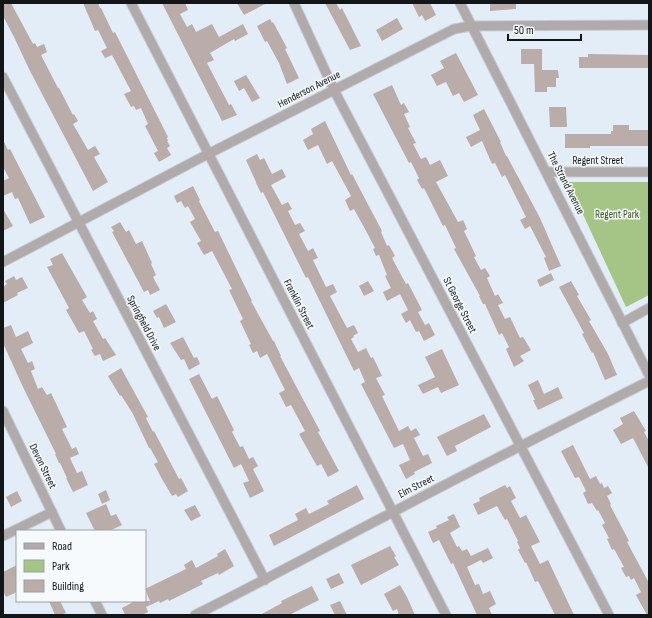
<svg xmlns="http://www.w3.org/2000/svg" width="652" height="618" font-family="'Sofia Sans Condensed',sans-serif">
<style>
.green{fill:#a4c586}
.building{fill:#baaca9}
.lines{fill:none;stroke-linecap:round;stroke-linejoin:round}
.minor-casing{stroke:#c2cbd3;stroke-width:11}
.minor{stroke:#b1aaab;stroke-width:9}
.labels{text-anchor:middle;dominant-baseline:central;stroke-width:3;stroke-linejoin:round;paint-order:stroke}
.street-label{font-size:11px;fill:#131619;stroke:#f6fafd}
.park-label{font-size:11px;fill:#354f16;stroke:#f6fafd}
</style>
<rect width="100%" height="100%" fill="#e3edf7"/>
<polygon class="green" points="568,182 649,182 649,295 626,307"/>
<g class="building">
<polygon points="3,3 11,3 33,44 35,43 37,47 44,44 47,52 41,55 58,88 59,88 73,115 74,114 78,121 73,124 88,150 95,146 100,154 94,157 108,182 93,191 29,69 14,37 3,16"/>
<polygon points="83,3 98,3 100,8 101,8 113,33 115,32 168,137 167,138 168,141 167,141 170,146 167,148 171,155 159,162 154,153 158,151 145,126 148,124 141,108 136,110 134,106 131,107 124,94 131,91 112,55 105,58 101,51 107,48 98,30 95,31"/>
<polygon points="162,3 185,3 188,10 180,14 187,27 192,24 196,32 212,24 219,37 243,24 248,34 235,41 234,39 210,53 214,60 207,63 229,105 231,104 237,115 222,121"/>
<polygon points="237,3 267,3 244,15"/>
<polygon points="325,3 336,3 340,10 342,8 361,46 350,50"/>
<polygon points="412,3 430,3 436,15 425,21 422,15 419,17"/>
<polygon points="490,3 516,3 516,9 490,11"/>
<polygon points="397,18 403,29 382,41 376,30"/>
<polygon points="270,19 272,23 273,22 287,48 285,49 299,78 287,84 279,63 267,41 265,42 257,26"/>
<polygon points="521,49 542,49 542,70 558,70 559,78 556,78 556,87 547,87 547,92 535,92 534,64 521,64"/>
<polygon points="456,53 478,95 464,102 459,93 453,96 446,82 437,86 431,75 444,68 440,61"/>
<polygon points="588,54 649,55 649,68 579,68 579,57 588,57"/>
<polygon points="246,75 260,98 252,102 244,88 239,91 234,81"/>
<polygon points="392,85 401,105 404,103 409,112 404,114 410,127 408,128 416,143 413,144 421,159 426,157 430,165 440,160 448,176 436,182 458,222 463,220 467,229 464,231 476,256 474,257 481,270 485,268 490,276 487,278 495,296 498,294 503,303 498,305 505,319 510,317 520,338 523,337 531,350 520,356 524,361 514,367 506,349 509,347 502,333 499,335 485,304 483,304 479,296 480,296 454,249 456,248 445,225 443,226 424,188 422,189 417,180 419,178 411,162 409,163 373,94"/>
<polygon points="549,107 566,107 567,127 550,127"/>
<polygon points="484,109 501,142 500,142 506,156 507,156 540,218 561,266 549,271 544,258 546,257 530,226 525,229 520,220 526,217 505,175 502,177 495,163 492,164 482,141 471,147 466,137 480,130 473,115"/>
<polygon points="325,121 351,175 352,174 382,231 381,232 387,246 389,245 395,256 392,258 406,284 408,283 422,310 418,312 425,325 429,323 435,335 424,341 419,331 416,332 410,320 406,323 401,314 408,310 400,294 387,301 383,292 391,288 385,276 387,275 379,255 376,256 373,249 375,248 365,229 354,209 350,211 345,200 351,196 332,161 327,164 318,145 308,150 303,140 313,134 311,129"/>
<polygon points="613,125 629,125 629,130 649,130 649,146 590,146 590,148 565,148 565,134 611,134 611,131 613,131"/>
<polygon points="3,140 8,150 10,149 45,217 30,224 18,198 15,199 12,192 3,196 3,181 9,178 3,167"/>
<polygon points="257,154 260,160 264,158 272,174 282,169 286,177 271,185 282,205 288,202 292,209 288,211 295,225 300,223 305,231 299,234 308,251 313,248 318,258 313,260 326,287 333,284 337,292 330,296 347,328 354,325 358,333 353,336 354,337 351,339 358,352 366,348 371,358 373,357 382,376 376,378 385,395 382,396 399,431 408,426 411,431 416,428 420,435 414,438 423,456 428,454 432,463 414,472 415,474 406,479 399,465 410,460 403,444 394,448 361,384 365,382 359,368 354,371 308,277 306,278 263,192 261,193 256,183 256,182 246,160"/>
<polygon points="193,186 200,200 199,201 201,205 215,232 218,231 252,301 251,301 273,341 274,341 281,356 280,356 320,431 318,432 339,471 328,477 321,464 317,466 299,434 305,431 291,405 286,407 279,393 285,390 267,354 260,358 257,351 253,353 249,345 251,344 240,321 243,319 229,290 232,289 212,251 204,255 197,243 201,241 190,222 195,219 188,206 185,208 181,201 177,203 174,196"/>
<polygon points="3,209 13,226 3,231"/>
<polygon points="120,222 126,232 129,230 136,244 142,241 152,263 151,264 156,275 153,277 160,290 150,295 148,290 144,292 112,232 114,231 111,227"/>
<polygon points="62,253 87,297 82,300 90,313 93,311 97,319 93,321 103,339 105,338 116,355 103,361 100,354 95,356 91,350 93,349 84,331 79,333 66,310 69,308 47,267 53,265 50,259"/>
<polygon points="551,273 554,280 540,287 537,280"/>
<polygon points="14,276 16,280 22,277 28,288 17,293 18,295 3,303 3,287 7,284 5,281"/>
<polygon points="368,281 374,291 364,296 359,286"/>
<polygon points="571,281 579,295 577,296 591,320 589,321 608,354 617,375 605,380 593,352 592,353 582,334 584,333 559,287"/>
<polygon points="166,304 176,322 164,328 159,317 157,318 153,311"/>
<polygon points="11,325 16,337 28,331 33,343 21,349 28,363 32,361 35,369 31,371 38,389 42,387 47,395 51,393 67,427 62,429 72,449 76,447 79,454 70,458 77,473 82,471 88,485 73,492 66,478 67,478 60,463 59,463 55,454 56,454 22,385 3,343 3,328"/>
<polygon points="183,337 194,358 197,357 200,364 189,370 184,359 181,360 170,343"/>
<polygon points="442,349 459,385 441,393 438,387 423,394 418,385 435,377 425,357"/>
<polygon points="121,368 148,417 146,418 153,432 154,431 179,479 181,478 188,491 178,497 176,494 172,496 162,479 154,464 158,462 150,448 149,448 133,414 121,395 120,396 108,376"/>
<polygon points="199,374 212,399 217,396 234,430 232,432 240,447 243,446 249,459 253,457 258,466 253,469 264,491 250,498 243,483 249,481 241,464 234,468 189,379"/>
<polygon points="538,380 544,394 558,387 563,398 538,410 533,400 535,400 528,385"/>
<polygon points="634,411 646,431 644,432 649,441 649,469 633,438 621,444 613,430 623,424 620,418"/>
<polygon points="484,414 491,427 455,446 457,451 447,456 437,437"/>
<polygon points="573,445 590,479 596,476 600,484 602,483 604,488 608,486 612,493 607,496 611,504 610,505 629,541 627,542 649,583 649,615 647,615 636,595 641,592 634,578 631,580 629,576 626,577 621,568 624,567 614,549 612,550 607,539 609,538 602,525 605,523 598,510 597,511 592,503 588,504 583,493 586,491 579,477 575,478 561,451"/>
<polygon points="357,485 364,499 274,546 269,535 298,520 295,514 306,508 309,514 329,504 327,501"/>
<polygon points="505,485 507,488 510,486 516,498 511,501 520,518 526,515 540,542 531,546 540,564 548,560 574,615 555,615 538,581 535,582 526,562 525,563 518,550 520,548 517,542 518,541 507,519 505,520 497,506 478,515 473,504 480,501 479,498"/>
<polygon points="106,490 110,500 102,504 98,494"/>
<polygon points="17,491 22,501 11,507 6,497"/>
<polygon points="106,504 111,516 116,514 122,525 109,531 95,531 86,513"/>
<polygon points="195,505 201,516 191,521 184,510"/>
<polygon points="454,514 460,527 450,533 457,547 459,546 462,551 467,549 471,556 488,548 493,558 483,563 481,560 467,567 475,585 479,584 483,594 490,591 496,604 489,608 492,615 477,615 453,563 451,564 439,540 433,543 428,532 437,528 436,526 449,520 447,517"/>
<polygon points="390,546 396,556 394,557 399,565 361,585 351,565"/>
<polygon points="225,549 234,566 219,575 218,573 201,581 203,584 169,601 168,599 160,603 159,601 146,607 148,612 142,615 125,615 122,608 135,601 150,601 145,589 186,569 184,565 192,560 196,568 218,556 217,554"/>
<polygon points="17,565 17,592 6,597 3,591 3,572"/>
<polygon points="339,573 344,583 331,589 326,579"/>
<polygon points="400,585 407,597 415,615 399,615 397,609 393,611 384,594"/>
<polygon points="312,586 319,600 289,615 260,615 282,603 281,601"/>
<polygon points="49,601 60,601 66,613 60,615 55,615"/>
<polygon points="340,601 347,615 335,615 330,605"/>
</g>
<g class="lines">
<defs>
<g id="minor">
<polyline points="131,3 446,615"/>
<polyline points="294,3 334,90 609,615"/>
<polyline points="460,3 649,375"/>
<polyline points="3,77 265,580"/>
<polyline points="547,172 649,172"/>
<polyline points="3,262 208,154 454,29 471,26 649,25"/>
<polyline points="622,323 649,308"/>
<polyline points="3,411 61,531"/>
<polyline points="3,536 52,512"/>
<polyline points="95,601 102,615"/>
<path d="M195,615C262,582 327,546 393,512C478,467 564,424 649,381"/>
</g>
</defs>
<use href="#minor" class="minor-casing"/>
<use href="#minor" class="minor"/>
</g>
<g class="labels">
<g class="street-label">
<text transform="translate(309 89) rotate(-27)">Henderson Avenue</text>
<text x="598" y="160">Regent Street</text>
<text transform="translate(566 183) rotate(63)">The Strand Avenue</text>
<text transform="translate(299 304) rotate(63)">Franklin Street</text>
<text transform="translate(460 305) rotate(63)">St George Street</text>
<text transform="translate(144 323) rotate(62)">Springfield Drive</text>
<text transform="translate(43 466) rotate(64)">Devon Street</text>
<text transform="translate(416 486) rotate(-27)">Elm Street</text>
</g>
<g class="park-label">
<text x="617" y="214">Regent Park</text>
</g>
</g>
<rect width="652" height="618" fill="none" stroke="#131619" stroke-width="8"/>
<rect x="16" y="530" width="130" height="72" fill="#f6fafd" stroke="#9b9fa2"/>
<rect x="24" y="543" width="20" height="6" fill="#b1aaab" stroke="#9b9fa2"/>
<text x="52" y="550" font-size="12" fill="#131619">Road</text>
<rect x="24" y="560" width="20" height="12" fill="#a4c586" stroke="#9b9fa2"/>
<text x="52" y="570" font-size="12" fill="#131619">Park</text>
<rect x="24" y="580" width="20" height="12" fill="#baaca9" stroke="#9b9fa2"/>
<text x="52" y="590" font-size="12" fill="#131619">Building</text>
<path d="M508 34v6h73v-6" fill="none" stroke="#131619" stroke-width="2"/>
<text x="514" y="34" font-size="12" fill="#131619" stroke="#f6fafd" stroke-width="3" paint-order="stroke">50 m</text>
</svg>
